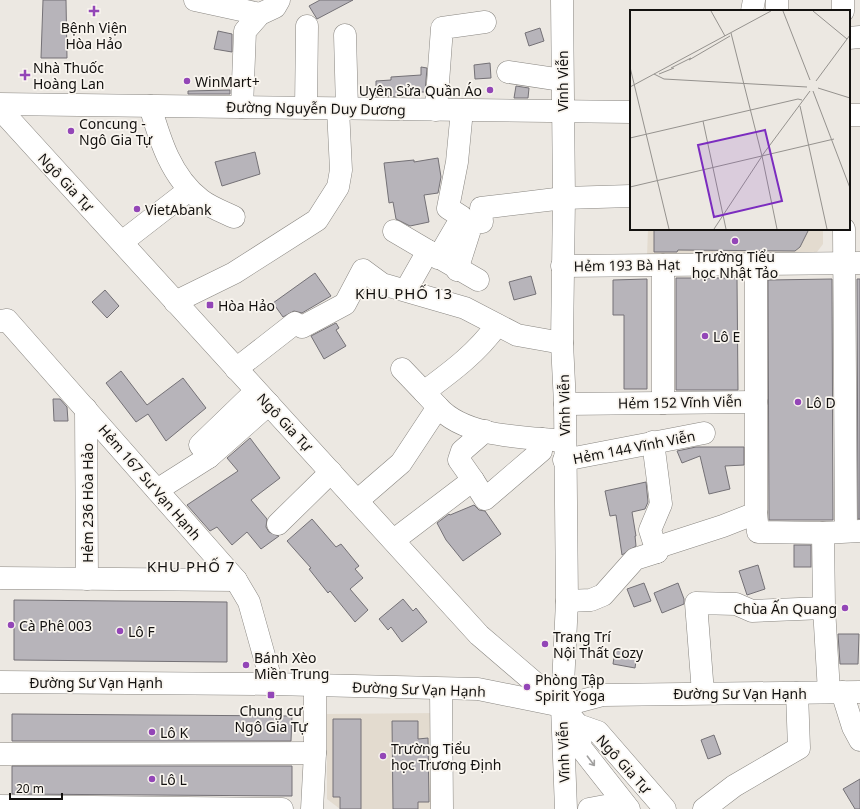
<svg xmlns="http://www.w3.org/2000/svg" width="860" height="809" font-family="'Noto Sans',sans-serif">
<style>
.built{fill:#e3dbcf}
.building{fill:#b7b4ba;stroke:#747176}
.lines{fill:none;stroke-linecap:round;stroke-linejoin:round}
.minor-casing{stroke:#898681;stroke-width:23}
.major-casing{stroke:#898681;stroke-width:23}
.minor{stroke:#fff;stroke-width:22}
.major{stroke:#fff;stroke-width:22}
.oneway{stroke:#a1a09f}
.poi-dot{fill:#9346b7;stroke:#f9f5ef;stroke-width:1.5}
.labels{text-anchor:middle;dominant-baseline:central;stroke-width:3.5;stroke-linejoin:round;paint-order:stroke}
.poi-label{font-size:14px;fill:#13110f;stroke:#f9f5ef;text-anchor:start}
.street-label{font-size:14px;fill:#13110f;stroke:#f9f5ef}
.neighbourhood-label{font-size:15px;letter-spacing:1px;fill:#13110f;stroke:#f9f5ef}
.inset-road{fill:none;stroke:#95928e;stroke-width:1}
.view{fill:#7b2cbf;fill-opacity:0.15;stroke:#7b2cbf;stroke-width:2}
.inset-edge{fill:none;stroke:#13110f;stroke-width:2}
</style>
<rect width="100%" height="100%" fill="#ece8e2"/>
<g class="built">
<polygon points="648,229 823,229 823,244 817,252 803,256 647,256"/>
<polygon points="439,713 439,809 340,809 327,799 327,714"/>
</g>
<g class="building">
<polygon points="43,0 66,0 67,58 41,58"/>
<polygon points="320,0 353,0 317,19 309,6"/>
<polygon points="540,28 544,41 529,46 525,33"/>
<polygon points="218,31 232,34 232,52 214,49"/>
<polygon points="490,63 491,78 475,79 474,65"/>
<polygon points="421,67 427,68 425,92 403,92 403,97 376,96 376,81 391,80 391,77 421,75"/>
<polygon points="516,86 529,88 528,98 514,98"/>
<polygon points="230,90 230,94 188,94 188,91"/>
<polygon points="255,152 260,174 222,186 215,162"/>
<polygon points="438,158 441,177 438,193 424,195 429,222 410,226 396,219 393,202 389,203 384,163 414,160 414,162"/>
<polygon points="654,229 809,229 800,247 795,251 678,250 677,252 654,252"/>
<polygon points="315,273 331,296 302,313 294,311 283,317 273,303"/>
<polygon points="531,276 536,294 514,300 509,282"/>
<polygon points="676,278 737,278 738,390 676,390"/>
<polygon points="647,279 647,389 624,389 624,315 613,315 613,280"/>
<polygon points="832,279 833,520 769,520 768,280"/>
<polygon points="857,279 860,279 860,519 858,519"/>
<polygon points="105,290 119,306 107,318 92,302"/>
<polygon points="336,323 339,328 336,330 346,346 324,359 311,336"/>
<polygon points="121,371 147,405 183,378 206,408 166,441 148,414 136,422 106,383"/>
<polygon points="53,399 60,399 67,407 68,421 54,421"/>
<polygon points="250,438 280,478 251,500 267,519 266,527 269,532 279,536 261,549 247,532 232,545 217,527 210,531 187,505 238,471 227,458"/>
<polygon points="696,447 744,447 744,465 725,466 730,489 709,494 700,456 682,463 677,451"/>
<polygon points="646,482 648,502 645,509 632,512 636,536 635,536 636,546 622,555 616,515 610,516 605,491"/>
<polygon points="474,505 479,510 485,511 501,534 463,561 446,540 437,523 449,514 450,515"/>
<polygon points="312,519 336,547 341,544 359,566 355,569 363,578 350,589 368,610 355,622 330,591 328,593 309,569 311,568 287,541"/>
<rect x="794" y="545" width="17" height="22"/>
<polygon points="758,565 765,589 747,595 739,571"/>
<polygon points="644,583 651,601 634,607 627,589"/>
<polygon points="678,583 684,599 684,604 662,613 654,593"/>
<polygon points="403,599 413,611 416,608 427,622 402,642 391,627 388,630 379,619"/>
<polygon points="14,600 227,602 227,662 14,660"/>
<polygon points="838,634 859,634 858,664 840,664"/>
<polygon points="615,650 637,654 635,668 613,664"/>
<polygon points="12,714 292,716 291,741 12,741"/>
<polygon points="333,719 361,719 361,809 340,809 340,797 333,797"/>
<polygon points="392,721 418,721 418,739 428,738 429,802 418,802 418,809 393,809"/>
<polygon points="714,735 721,754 708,759 701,740"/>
<polygon points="12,766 292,766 292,796 12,794"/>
<polygon points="860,779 860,809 855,809 843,789"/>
</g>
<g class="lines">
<defs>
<g id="minor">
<polyline points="195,0 260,14"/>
<polyline points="562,0 564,198 562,343 565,404 567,601 562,706 566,809"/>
<polyline points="843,0 843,11"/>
<polyline points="752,11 754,0"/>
<polyline points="777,11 777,0"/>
<polyline points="345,35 347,109"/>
<polyline points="849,38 860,37"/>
<polyline points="508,72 562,80"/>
<polyline points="0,104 631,112"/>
<path d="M150,106C160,140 171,177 201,200C210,207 223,212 234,217"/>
<polyline points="242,107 245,31 260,14 275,7 279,0"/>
<polyline points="306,108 307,26"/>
<polyline points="436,110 442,28 485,22"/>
<polyline points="849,115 860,115"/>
<polyline points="844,229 846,531"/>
<polyline points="394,231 428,251"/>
<polyline points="122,242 189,190"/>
<polyline points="438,258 462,217 448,208 457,162 462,110"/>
<polyline points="756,264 756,402"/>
<polyline points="562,266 860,263"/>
<polyline points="457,270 472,223 482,222 481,208 564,198 631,196"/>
<polyline points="406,290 428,251 478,280"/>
<polyline points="175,302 234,273 317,220 338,187 341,170 338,109"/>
<polyline points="0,321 7,320 236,580 249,602 272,684"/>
<polyline points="236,369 295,323 302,327 345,304 363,270 382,284 465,308 517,335 562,343"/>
<polyline points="402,369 424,392"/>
<polyline points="663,403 663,265"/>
<polyline points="565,404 756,402 756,513 758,532 823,533 860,531"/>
<path d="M438,407C466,438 526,437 565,441"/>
<polyline points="86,409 87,579"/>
<polyline points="653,442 661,504 650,530 657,552"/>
<polyline points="209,457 200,445 256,391"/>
<polyline points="564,460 704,433"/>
<polyline points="473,480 485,499 541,451 542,439"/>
<polyline points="157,490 209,457 269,404"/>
<path d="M357,501L401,463L438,407L424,392C451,372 477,353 497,325"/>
<polyline points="278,524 331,472"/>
<polyline points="823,533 824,608 829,692"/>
<polyline points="394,540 473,480 459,460 462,451 485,431"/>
<polyline points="0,578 236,580"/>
<polyline points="567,601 591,600 603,595 635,559 657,552 658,547 723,526 756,513"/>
<polyline points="0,682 272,684 478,689 562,706 603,695 860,692"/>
<polyline points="441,689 442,809"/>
<polyline points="842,692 853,727 860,740"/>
<polyline points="703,693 696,603 736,604 752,611 824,608"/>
<polyline points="0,754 315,753"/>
<polyline points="0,806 282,809"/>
<polyline points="312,809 315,753 315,685"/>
<polyline points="589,809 605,806 626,806"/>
<polyline points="704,809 734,786 799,748 797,693"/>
</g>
<g id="major">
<polyline points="0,109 479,635 562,706 578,725 598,732 665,809"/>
<polyline points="578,725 581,748 629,809"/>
</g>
</defs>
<use href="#minor" class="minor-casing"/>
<use href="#major" class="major-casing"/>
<use href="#minor" class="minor"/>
<use href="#major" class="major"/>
</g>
<defs><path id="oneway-shaft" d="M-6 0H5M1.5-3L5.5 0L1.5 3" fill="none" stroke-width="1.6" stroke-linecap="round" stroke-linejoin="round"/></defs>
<use class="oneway" href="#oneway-shaft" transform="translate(591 761) rotate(53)"/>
<g class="poi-dot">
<path d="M92 5h4v4h4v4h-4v4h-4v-4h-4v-4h4z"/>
<path d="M23 69h4v4h4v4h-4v4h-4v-4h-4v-4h4z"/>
<circle cx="187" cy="81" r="4"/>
<circle cx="490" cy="90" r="4"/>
<circle cx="71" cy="131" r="4"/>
<circle cx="137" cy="209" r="4"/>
<circle cx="735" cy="241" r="4"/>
<rect x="206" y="301" width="8" height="8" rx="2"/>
<circle cx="705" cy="336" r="4"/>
<circle cx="798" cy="402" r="4"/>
<circle cx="845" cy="608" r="4"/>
<circle cx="11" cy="625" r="4"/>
<circle cx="120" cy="631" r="4"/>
<circle cx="545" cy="644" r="4"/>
<circle cx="246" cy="665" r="4"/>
<circle cx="527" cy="687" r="4"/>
<rect x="267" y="691" width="8" height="8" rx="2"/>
<circle cx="152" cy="732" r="4"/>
<circle cx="383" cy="756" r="4"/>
<circle cx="152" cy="779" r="4"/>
</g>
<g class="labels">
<g class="poi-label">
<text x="94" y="27" text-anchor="middle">Bệnh Viện<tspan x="94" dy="16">Hòa Hảo</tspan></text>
<text x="33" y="67">Nhà Thuốc<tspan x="33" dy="16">Hoàng Lan</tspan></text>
<text x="195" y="81">WinMart+</text>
<text x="482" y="90" text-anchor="end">Uyên Sửa Quần Áo</text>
<text x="79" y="123">Concung -<tspan x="79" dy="16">Ngô Gia Tự</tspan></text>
<text x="145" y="209">VietAbank</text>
<text x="735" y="256" text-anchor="middle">Trường Tiểu<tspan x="735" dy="16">học Nhật Tảo</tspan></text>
<text x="218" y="305">Hòa Hảo</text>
<text x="713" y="336">Lô E</text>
<text x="806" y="402">Lô D</text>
<text x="837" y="608" text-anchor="end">Chùa Ấn Quang</text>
<text x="19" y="625">Cà Phê 003</text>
<text x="128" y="631">Lô F</text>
<text x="553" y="636">Trang Trí<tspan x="553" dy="16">Nội Thất Cozy</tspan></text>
<text x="254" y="657">Bánh Xèo<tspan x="254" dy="16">Miền Trung</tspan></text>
<text x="535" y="679">Phòng Tập<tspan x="535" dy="16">Spirit Yoga</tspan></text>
<text x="271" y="710" text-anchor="middle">Chung cư<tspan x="271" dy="16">Ngô Gia Tự</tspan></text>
<text x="160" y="732">Lô K</text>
<text x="391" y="748">Trường Tiểu<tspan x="391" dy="16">học Trương Định</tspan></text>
<text x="160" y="779">Lô L</text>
</g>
<g class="street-label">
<text transform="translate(562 81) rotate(-90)">Vĩnh Viễn</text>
<text transform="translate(316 108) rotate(1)">Đường Nguyễn Duy Dương</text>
<text transform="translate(66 182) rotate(47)">Ngô Gia Tự</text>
<text transform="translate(627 265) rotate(-1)">Hẻm 193 Bà Hạt</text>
<text transform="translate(680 402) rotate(-1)">Hẻm 152 Vĩnh Viễn</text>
<text transform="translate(564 405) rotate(-91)">Vĩnh Viễn</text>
<text transform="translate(285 422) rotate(47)">Ngô Gia Tự</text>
<text transform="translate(634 447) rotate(-11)">Hẻm 144 Vĩnh Viễn</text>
<text transform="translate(150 482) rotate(49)">Hẻm 167 Sư Vạn Hạnh</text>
<text transform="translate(87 503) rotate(-90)">Hẻm 236 Hòa Hảo</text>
<text x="96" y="682">Đường Sư Vạn Hạnh</text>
<text transform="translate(419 689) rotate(2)">Đường Sư Vạn Hạnh</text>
<text x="740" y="693">Đường Sư Vạn Hạnh</text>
<text transform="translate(563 752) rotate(-92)">Vĩnh Viễn</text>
<text transform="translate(624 764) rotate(48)">Ngô Gia Tự</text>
</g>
<g class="neighbourhood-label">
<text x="404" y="293">KHU PHỐ 13</text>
<text x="191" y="566">KHU PHỐ 7</text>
</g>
</g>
<g transform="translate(630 10)">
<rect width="220" height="220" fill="#ece8e2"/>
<path class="inset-road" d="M81,1L95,26M153,1L180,70M183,1L217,29M101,23L132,146L147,219M59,50L100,26M0,57L39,219M41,58L61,48M24,64L34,69L177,77M29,64L44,58M186,71L220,25M0,77L141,1M188,78L220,88M183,81L220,178M170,96L197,219M73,111L96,219M0,128L168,89L172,90M0,177L204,129M84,219L134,143L180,81"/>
<path class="view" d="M135,120L152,191L84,207L68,135Z"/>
<rect width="220" height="220" class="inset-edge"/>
</g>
<path d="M10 793v6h52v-6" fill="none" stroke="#13110f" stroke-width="2"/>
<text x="16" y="793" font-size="12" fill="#13110f" stroke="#f9f5ef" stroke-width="3" paint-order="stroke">20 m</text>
</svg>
